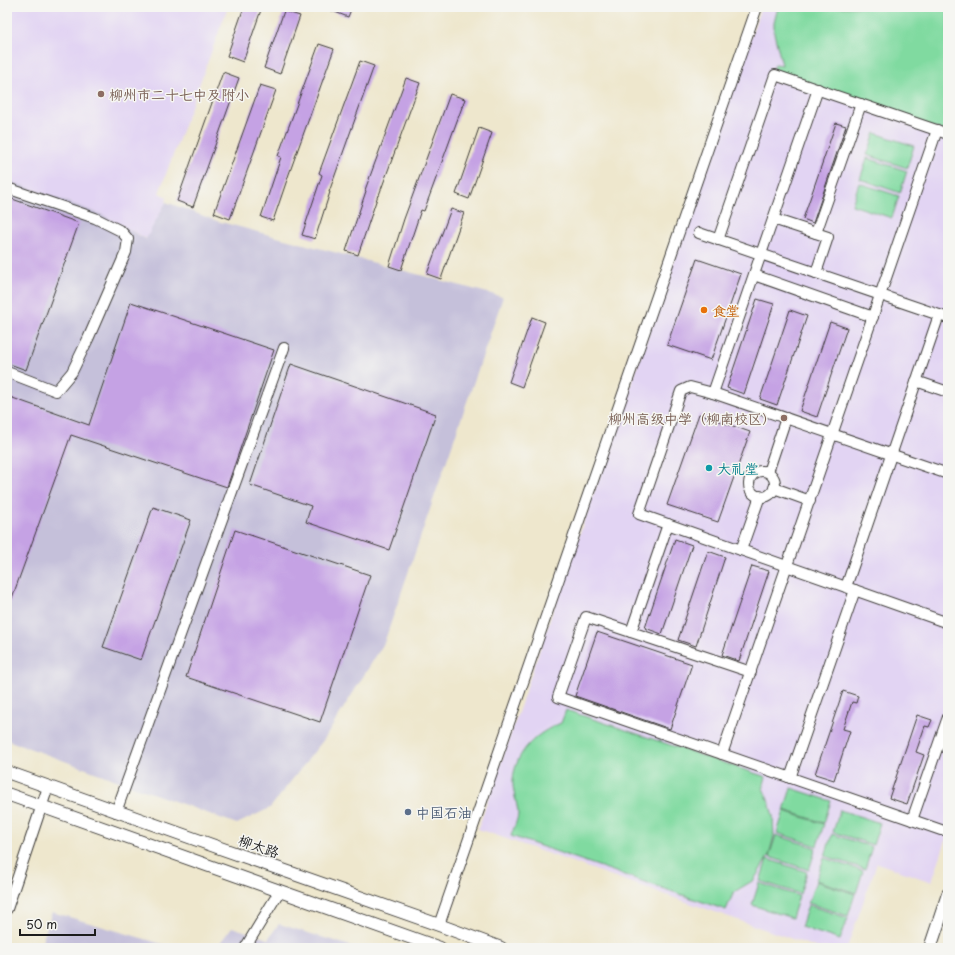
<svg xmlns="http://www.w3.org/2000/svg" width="955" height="955" font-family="'Playpen Sans','LXGW WenKai TC',sans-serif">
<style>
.built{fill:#e2d4f3}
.industrial{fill:#c5c0da}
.green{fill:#80daa0;stroke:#4e7b5e}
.building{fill:#c5a2e4}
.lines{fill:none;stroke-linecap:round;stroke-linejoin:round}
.minor-casing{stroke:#3c3a37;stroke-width:12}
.major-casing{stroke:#3c3a37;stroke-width:14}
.minor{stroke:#fff;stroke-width:10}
.major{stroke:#fff;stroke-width:12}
.education-dot{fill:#8d6e63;stroke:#f6f6f2;stroke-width:1.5}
.food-dot{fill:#e8710a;stroke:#f6f6f2;stroke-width:1.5}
.culture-dot{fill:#0f9aa8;stroke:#f6f6f2;stroke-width:1.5}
.service-dot{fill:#5c6f8a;stroke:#f6f6f2;stroke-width:1.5}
.labels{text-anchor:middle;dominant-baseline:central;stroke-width:3;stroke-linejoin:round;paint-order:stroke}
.education-label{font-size:14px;fill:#785e54;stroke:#f6f6f2;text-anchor:start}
.food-label{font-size:14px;fill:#c56008;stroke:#f6f6f2;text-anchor:start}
.culture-label{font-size:14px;fill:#0d838f;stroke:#f6f6f2;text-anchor:start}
.service-label{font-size:14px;fill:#4e5e75;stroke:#f6f6f2;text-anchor:start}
.street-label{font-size:14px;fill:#1c1c1c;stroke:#f6f6f2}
</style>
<rect width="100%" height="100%" fill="#f6f6f2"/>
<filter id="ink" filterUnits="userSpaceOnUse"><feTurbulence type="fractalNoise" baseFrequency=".025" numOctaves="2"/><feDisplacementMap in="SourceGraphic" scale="8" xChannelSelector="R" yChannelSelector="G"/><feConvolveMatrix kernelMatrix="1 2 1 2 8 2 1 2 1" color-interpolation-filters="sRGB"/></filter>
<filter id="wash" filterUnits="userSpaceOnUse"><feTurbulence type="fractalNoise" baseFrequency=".012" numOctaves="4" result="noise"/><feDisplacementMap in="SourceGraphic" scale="16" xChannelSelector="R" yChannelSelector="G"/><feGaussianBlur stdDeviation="0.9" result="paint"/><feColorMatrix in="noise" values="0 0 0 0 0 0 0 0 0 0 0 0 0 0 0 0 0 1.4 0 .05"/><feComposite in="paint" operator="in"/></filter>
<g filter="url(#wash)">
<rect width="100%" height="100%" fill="#eee7cd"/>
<g class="built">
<polygon points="7,7 228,7 159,193 167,197 166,202 147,239 103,215 7,180"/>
<polygon points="761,7 948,7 948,834 932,882 877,863 847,948 818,948 478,829"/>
</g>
<g class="industrial">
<polygon points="7,180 103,215 146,239 166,202 217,221 503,297 384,643 325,738 270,808 237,824 7,740"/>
<polygon points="52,912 176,948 40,948"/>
<polygon points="279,924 357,948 216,948 232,927 268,939"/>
</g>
<g class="green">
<polygon points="778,7 948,7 948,132 771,77 775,64 782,65 774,33 774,23"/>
<polygon points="875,133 914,146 907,168 867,155"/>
<polygon points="867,158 907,171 900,193 860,179"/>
<polygon points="859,183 899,196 892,218 852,205"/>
<path d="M566,710L766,777L763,788L769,802L773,816L774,836L769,855L754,880L734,892L726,910L511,836C513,829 518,820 518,813C517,801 512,791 513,779C516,751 536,733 561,723Z"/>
<polygon points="791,788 831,801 824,823 784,810"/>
<polygon points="840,810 880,823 873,845 833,832"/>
<polygon points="784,811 824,824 817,846 777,833"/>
<polygon points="832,834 872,847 865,869 825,856"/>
<polygon points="776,835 816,848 809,870 769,857"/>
<polygon points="824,858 863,871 856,893 816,880"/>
<polygon points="767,859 807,872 800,894 760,881"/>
<polygon points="816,881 855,894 848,916 808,903"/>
<polygon points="759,883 799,896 792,918 752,905"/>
<polygon points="808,905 848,918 840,940 801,927"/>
</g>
<g id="blocks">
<g class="building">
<polygon points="244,7 262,7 243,62 227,56"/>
<polygon points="322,7 352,7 348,17"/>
<polygon points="284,11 300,16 280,74 264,68"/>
<polygon points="319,44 334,49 289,174 273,221 261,217 281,157 278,156"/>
<polygon points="360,61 374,66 329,192 330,192 315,239 302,235 322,175 319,173"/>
<polygon points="223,72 239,78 193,207 177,201"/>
<polygon points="406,78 420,83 379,195 378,195 358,255 346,251 366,191 365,190"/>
<polygon points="260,85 276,90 230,219 214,213"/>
<polygon points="450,94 465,99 424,211 421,210 401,270 389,266 404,219"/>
<polygon points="836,123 846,126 813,223 803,219"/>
<polygon points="479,128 492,133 469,199 456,194"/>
<polygon points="7,197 79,223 26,370 7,363"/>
<polygon points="451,209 464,213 441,279 427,274"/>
<polygon points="697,259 741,274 711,360 667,345"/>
<polygon points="757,299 774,304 744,394 727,388"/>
<polygon points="131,302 274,350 227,487 71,435 8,609 7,609 7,396 89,425"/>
<polygon points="790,310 807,316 777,405 760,399"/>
<polygon points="532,317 545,322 522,387 509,382"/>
<polygon points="830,322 847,328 817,417 800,411"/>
<polygon points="291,364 436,414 389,550 306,522 311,506 250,485"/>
<polygon points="699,414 750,432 718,522 667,505"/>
<polygon points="153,507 191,520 141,660 103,647"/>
<polygon points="235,530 370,575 320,722 186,677"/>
<polygon points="675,539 692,545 662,634 645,628"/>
<polygon points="708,551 725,557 696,646 678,640"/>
<polygon points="752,566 769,571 739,661 722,655"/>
<polygon points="597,632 692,664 670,729 575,696"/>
<polygon points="843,691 858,696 856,703 852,702 843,729 850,731 834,780 815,774"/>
<polygon points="917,715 932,720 929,727 925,726 916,752 924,755 907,804 889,798"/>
</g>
</g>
</g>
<g filter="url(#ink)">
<use href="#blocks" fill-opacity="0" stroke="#3c3a37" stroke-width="1"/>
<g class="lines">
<defs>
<g id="minor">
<polyline points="7,188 95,218 121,231 128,239 126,252 88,339 72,372 56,391 7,372"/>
<polyline points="773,219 828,237 816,273"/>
<polyline points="699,233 948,318"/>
<polyline points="816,233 861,104"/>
<polyline points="718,240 775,75 948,134"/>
<polyline points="754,275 873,317"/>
<polyline points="916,381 948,392"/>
<polyline points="713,393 818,89"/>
<circle cx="762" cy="484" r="13"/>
<polyline points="768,472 786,418"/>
<polyline points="948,474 713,393 690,387 681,391 639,514 948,623"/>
<polyline points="774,488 810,501"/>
<polyline points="741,550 760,496"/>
<polyline points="846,587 939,315"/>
<polyline points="631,632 668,524"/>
<polyline points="751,672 586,617 558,697 941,830"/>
<polyline points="722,754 937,130"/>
<polyline points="790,778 855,590"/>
<polyline points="116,812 284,348"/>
<polyline points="912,820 948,717"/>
<polyline points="7,909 48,787"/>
<polyline points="439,925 757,7"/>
<polyline points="245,948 279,892"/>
</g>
<g id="major">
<polyline points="7,772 220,848 439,925 501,948"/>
<polyline points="7,794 440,948"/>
<polyline points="930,948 948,894"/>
</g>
</defs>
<use href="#minor" class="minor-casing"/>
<use href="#major" class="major-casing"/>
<use href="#minor" class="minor"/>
<use href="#major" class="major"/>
</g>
</g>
<g class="education-dot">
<circle cx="101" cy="94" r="4"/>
<circle cx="784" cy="418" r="4"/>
</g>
<circle class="food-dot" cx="704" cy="310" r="4"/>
<circle class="culture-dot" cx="709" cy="468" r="4"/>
<circle class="service-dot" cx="408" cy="812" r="4"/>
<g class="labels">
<g class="education-label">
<text x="109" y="94">柳州市二十七中及附小</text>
<text x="776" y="418" text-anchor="end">柳州高级中学（柳南校区）</text>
</g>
<g class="food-label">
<text x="712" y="310">食堂</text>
</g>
<g class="culture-label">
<text x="717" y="468">大礼堂</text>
</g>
<g class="service-label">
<text x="416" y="812">中国石油</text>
</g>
<g class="street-label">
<text transform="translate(259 846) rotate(19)">柳太路</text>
</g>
</g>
<rect width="955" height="955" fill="none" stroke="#f6f6f2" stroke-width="24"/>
<path d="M20 929v6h75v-6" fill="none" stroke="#1c1c1c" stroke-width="2"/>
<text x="26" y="929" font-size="12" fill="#1c1c1c" stroke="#f6f6f2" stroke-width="3" paint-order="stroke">50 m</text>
</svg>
